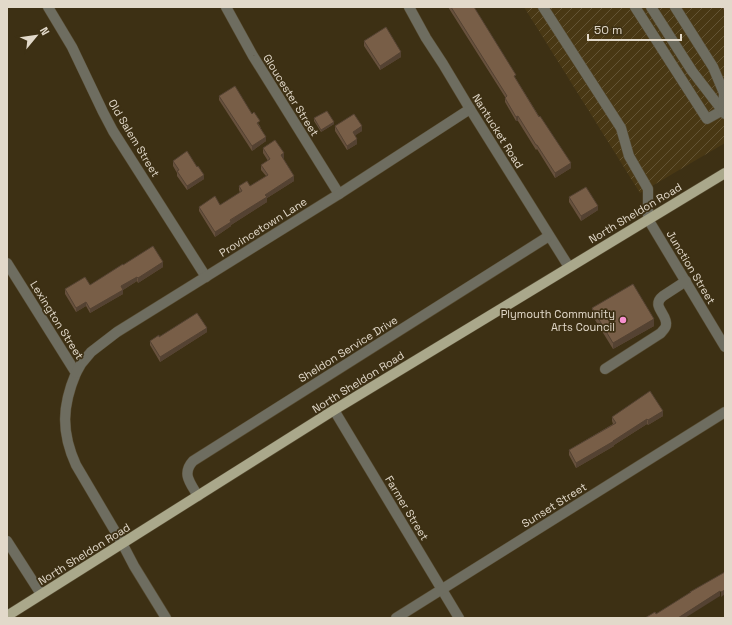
<svg xmlns="http://www.w3.org/2000/svg" width="732" height="625" font-family="'Space Grotesk',sans-serif">
<style>
.industrial{fill:url(#industrial-furrows)}
.lines{fill:none;stroke-linecap:round;stroke-linejoin:round}
.minor-casing{stroke:#574b31;stroke-width:11}
.major-casing{stroke:#574b31;stroke-width:11}
.minor{stroke:#6e6d60;stroke-width:10}
.major{stroke:#aaa88b;stroke-width:10}
.wall{fill:#67513d}
.shaded-wall{fill:#544232}
.building{fill:#785e47;stroke:#544232}
.poi-dot{fill:#f690cf;stroke:#3d3014;stroke-width:1.5}
.labels{text-anchor:middle;dominant-baseline:central;stroke-width:3.5;stroke-linejoin:round;paint-order:stroke}
.street-label{font-size:11px;fill:#e2d9ca;stroke:#3d3014}
.poi-label{font-size:11px;fill:#e2d9ca;stroke:#3d3014;text-anchor:end}
</style>
<defs>
<pattern id="industrial-furrows" width="10" height="10" patternUnits="userSpaceOnUse"><rect width="10" height="10" fill="#493814"/><path d="M-1 1l2-2M0 10L10 0M9 11l2-2" fill="none" stroke="#635435"/></pattern>
</defs>
<rect width="100%" height="100%" fill="#3d3014"/>
<polygon class="industrial" points="524,7 725,7 725,143 640,193"/>
<g class="lines">
<defs>
<g id="minor">
<polyline points="48,7 72,47 103,112 113,131 206,277"/>
<polyline points="226,7 253,56 339,194"/>
<polyline points="409,7 426,38 443,64 470,109 569,267"/>
<polyline points="543,7 621,128 629,156 648,189 648,219 725,347"/>
<polyline points="635,7 707,119 725,109"/>
<polyline points="651,7 692,71 725,114"/>
<polyline points="675,7 713,67 724,93 723,111"/>
<path d="M7,263L76,373C62,406 61,432 76,465L122,543L134,566L166,618"/>
<path d="M605,369L661,333C663,330 666,328 666,325C668,314 650,306 663,296L686,281"/>
<polyline points="76,373 81,364 91,352 117,332 339,194 470,109"/>
<polyline points="334,410 459,618"/>
<path d="M198,496C191,484 181,474 193,461L549,236"/>
<polyline points="7,541 41,594"/>
<polyline points="396,618 725,412"/>
</g>
<polyline id="major" points="7,616 334,410 725,173"/>
</defs>
<use href="#minor" class="minor-casing"/>
<use href="#major" class="major-casing"/>
<use href="#minor" class="minor"/>
<use href="#major" class="major"/>
</g>
<g class="wall">
<polygon points="448,7 474,7 516,79 571,168 555,178 537,149 536,150 518,121 516,121 505,102 505,97"/>
<polygon points="722,7 725,7 725,12"/>
<polygon points="364,41 401,57 380,70 364,46"/>
<polygon points="219,96 252,114 260,126 266,141 252,151 219,100"/>
<polygon points="314,118 334,124 321,132 314,121"/>
<polygon points="335,126 362,131 355,135 357,144 347,150 335,131"/>
<polygon points="263,148 284,158 283,158 294,181 267,198 267,202 231,225 231,226 215,237 199,211 199,207 220,205 240,193 239,190 239,186 250,186 266,176 261,170 261,165 268,161 263,153"/>
<polygon points="173,161 197,167 204,179 187,190 177,176 177,173 173,166"/>
<polygon points="569,197 598,210 581,221 569,202"/>
<polygon points="123,265 163,267 138,283 137,281 123,290 123,294 90,313 86,306 76,312 65,294 65,289 90,285"/>
<polygon points="592,308 654,326 613,349 592,315"/>
<polygon points="207,332 160,362 150,345 150,341 159,337"/>
<polygon points="663,416 648,425 647,424 614,445 614,446 576,468 569,455 569,450 613,424 612,421 612,417"/>
</g>
<g class="shaded-wall">
<polygon points="401,52 401,57 380,70 380,66"/>
<polygon points="518,116 518,121 516,121 516,117"/>
<polygon points="334,122 334,124 321,132 321,130"/>
<polygon points="362,126 362,131 353,137 353,132"/>
<polygon points="266,137 266,141 252,151 252,146"/>
<polygon points="357,139 357,144 347,150 347,146"/>
<polygon points="284,153 284,158 281,160 281,155"/>
<polygon points="571,163 571,168 555,178 555,173"/>
<polygon points="204,175 204,179 187,190 187,186"/>
<polygon points="294,176 294,181 267,198 267,202 231,225 231,226 215,237 215,232 265,195"/>
<polygon points="598,206 598,210 581,221 581,216"/>
<polygon points="163,262 163,267 138,283 138,278"/>
<polygon points="137,277 137,281 123,290 123,294 90,313 90,309 121,286"/>
<polygon points="86,302 86,306 76,312 76,308"/>
<polygon points="654,319 654,326 613,349 613,343"/>
<polygon points="207,328 207,332 160,362 160,357"/>
<polygon points="663,411 663,416 648,425 648,420"/>
<polygon points="647,419 647,424 614,445 614,446 576,468 576,463"/>
<polygon points="725,590 725,594 721,597 721,592"/>
<polygon points="720,591 720,596 685,618 678,618"/>
</g>
<g class="building">
<polygon points="451,7 474,7 516,75 514,76 539,117 540,116 571,163 555,173 537,145 536,145 518,116 516,117 505,98 507,96"/>
<polygon points="386,27 401,52 380,66 364,41"/>
<polygon points="235,86 252,114 254,112 260,121 257,123 266,137 252,146 219,96"/>
<polygon points="327,111 334,122 321,130 314,118"/>
<polygon points="354,114 362,126 353,132 357,139 347,146 335,126"/>
<polygon points="275,140 284,153 281,155 294,176 265,195 267,197 230,220 231,222 215,232 199,207 215,196 220,205 242,191 239,186 247,181 250,186 268,175 261,165 270,159 263,148"/>
<polygon points="187,151 197,167 198,166 204,175 187,186 177,171 179,170 173,161"/>
<polygon points="586,187 598,206 581,216 569,197"/>
<polygon points="153,246 163,262 138,278 137,277 121,286 123,290 90,309 86,302 76,308 65,289 85,277 90,285 123,264 123,265"/>
<polygon points="633,284 654,319 613,343 592,308"/>
<polygon points="197,313 207,328 160,357 150,341 159,335 159,337"/>
<polygon points="650,391 663,411 648,420 647,419 613,441 614,441 576,463 569,450 616,423 612,417"/>
<polygon points="725,572 725,590 721,592 720,591 678,618 645,618 655,612 656,614 691,592 690,592"/>
</g>
<circle class="poi-dot" cx="623" cy="320" r="4"/>
<g class="labels">
<g class="street-label">
<text transform="translate(291 95) rotate(58)">Gloucester Street</text>
<text transform="translate(498 131) rotate(58)">Nantucket Road</text>
<text transform="translate(134 138) rotate(59)">Old Salem Street</text>
<text transform="translate(635 213) rotate(-31)">North Sheldon Road</text>
<text transform="translate(263 227) rotate(-32)">Provincetown Lane</text>
<text transform="translate(691 267) rotate(59)">Junction Street</text>
<text transform="translate(57 320) rotate(58)">Lexington Street</text>
<text transform="translate(348 349) rotate(-32)">Sheldon Service Drive</text>
<text transform="translate(358 382) rotate(-32)">North Sheldon Road</text>
<text transform="translate(554 505) rotate(-32)">Sunset Street</text>
<text transform="translate(407 508) rotate(59)">Farmer Street</text>
<text transform="translate(84 554) rotate(-32)">North Sheldon Road</text>
</g>
<g class="poi-label">
<text x="615" y="314">Plymouth Community<tspan x="615" dy="13">Arts Council</tspan></text>
</g>
</g>
<rect width="732" height="625" fill="none" stroke="#e2d9ca" stroke-width="16"/>
<g transform="translate(36 36) rotate(61)" stroke="#3d3014" stroke-width="3" paint-order="stroke">
<path d="M0-3L7 15L0 10L-7 15Z" fill="#e2d9ca"/>
<text y="-6" font-size="11" font-weight="bold" text-anchor="middle" fill="#e2d9ca">N</text>
</g>
<path d="M588 34v6h93v-6" fill="none" stroke="#e2d9ca" stroke-width="2"/>
<text x="594" y="34" font-size="12" fill="#e2d9ca" stroke="#3d3014" stroke-width="3" paint-order="stroke">50 m</text>
</svg>
